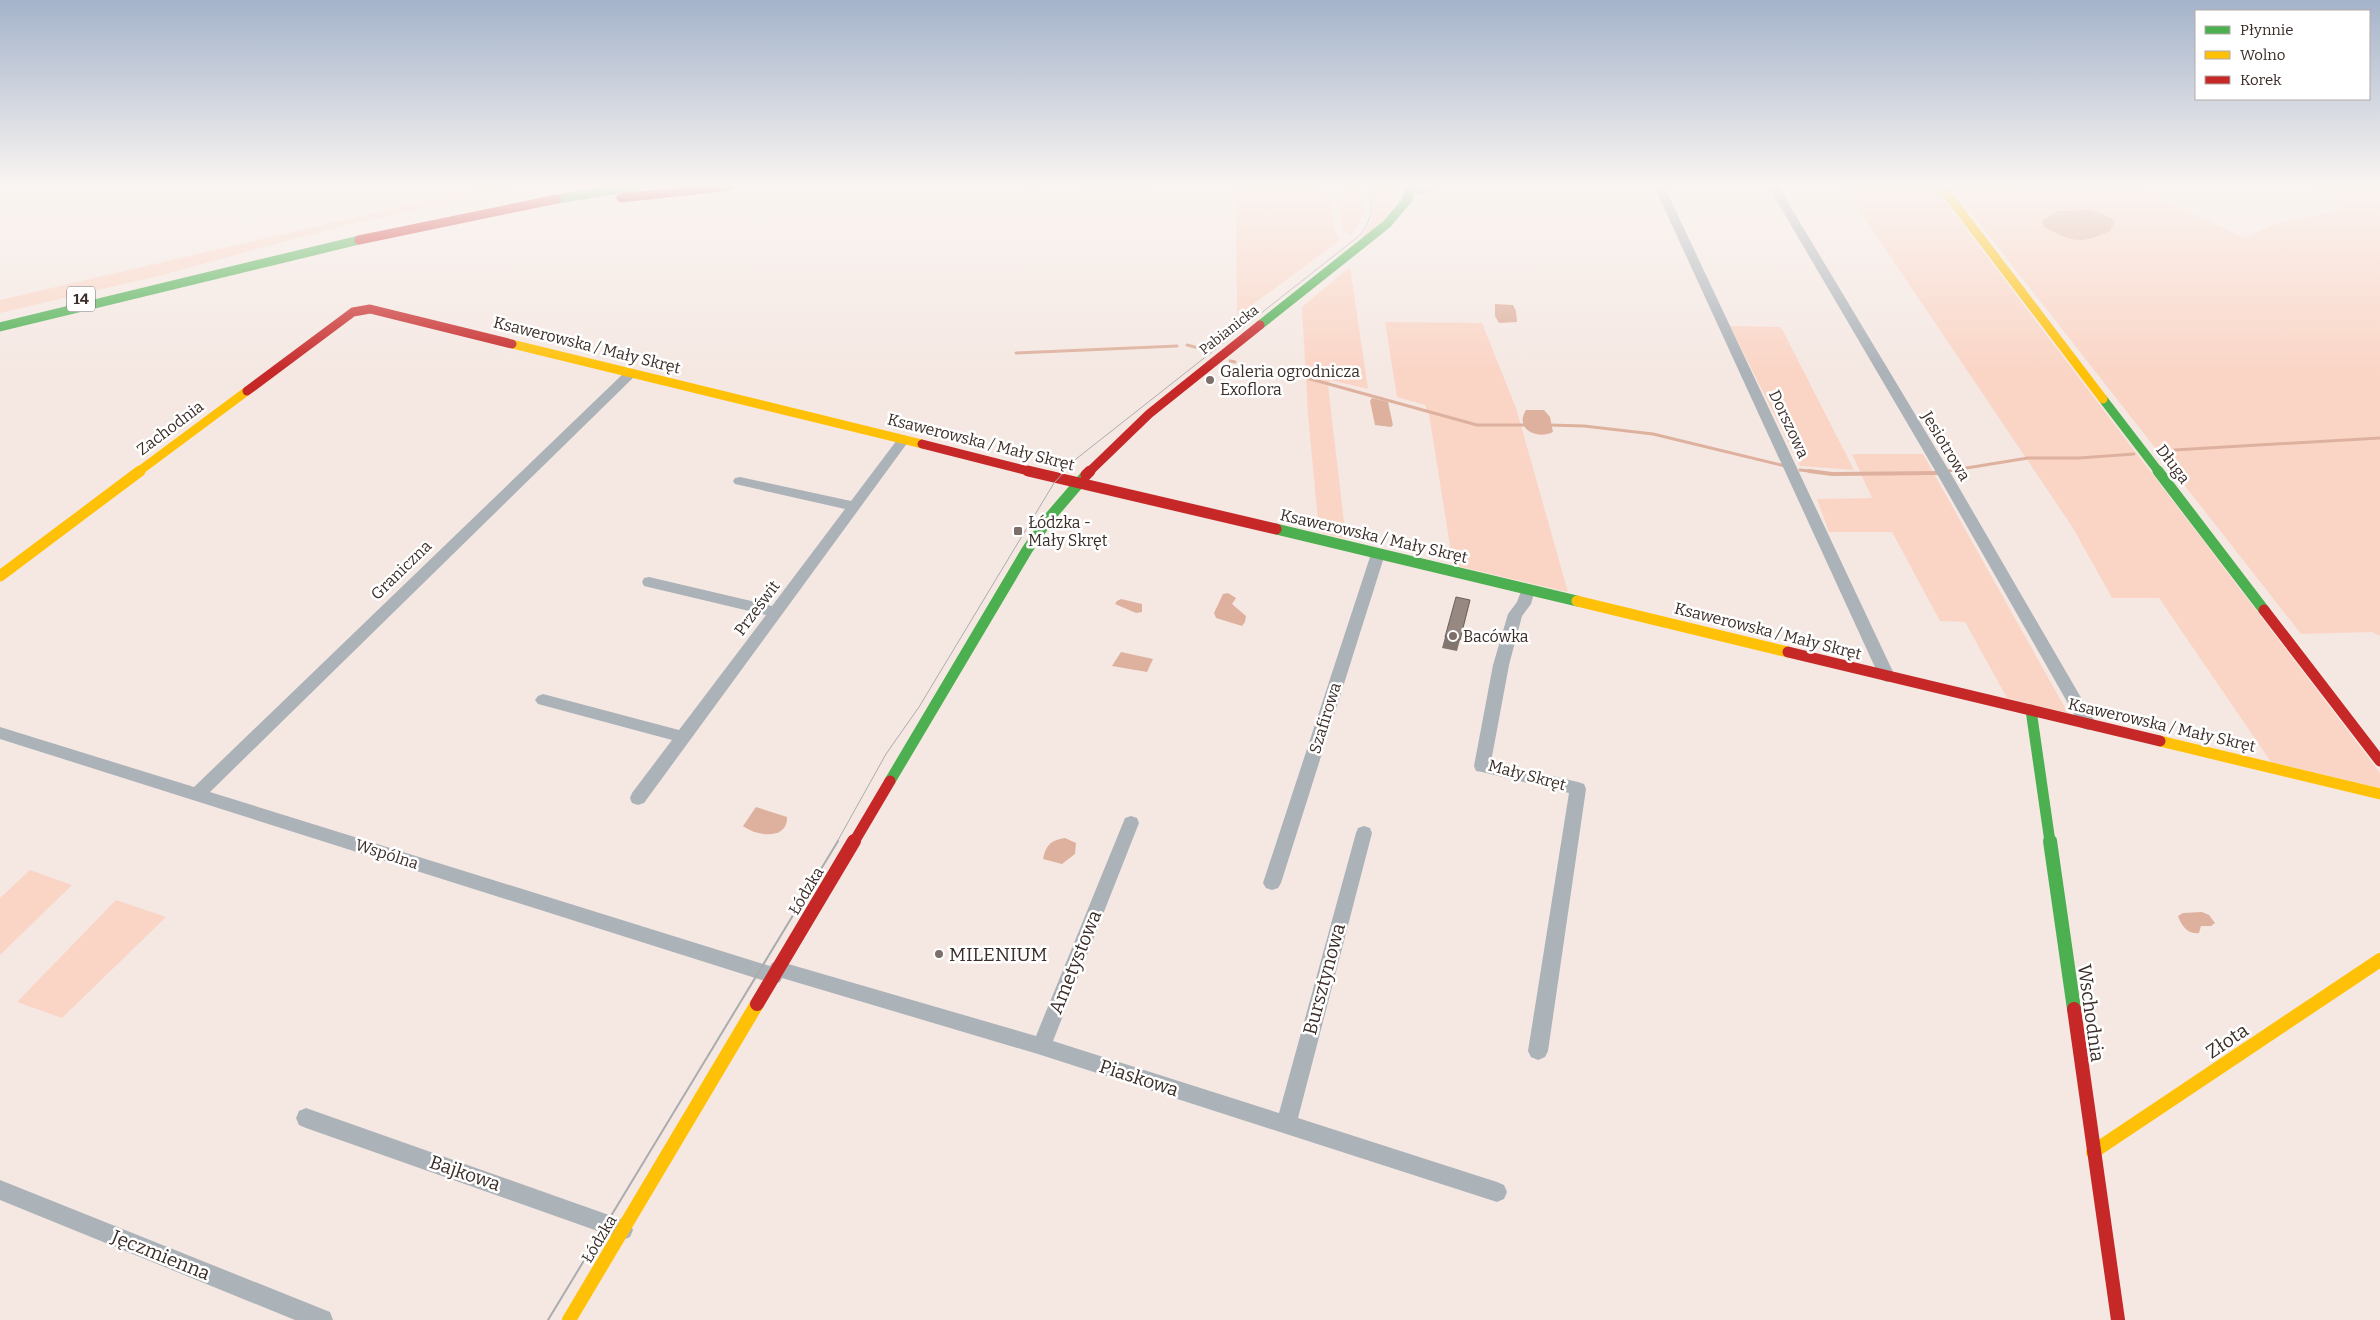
<svg xmlns="http://www.w3.org/2000/svg" width="2380" height="1320" font-family="Bitter,serif">
<style>
.green{fill:#fad5c6;fill-rule:evenodd}
.water{fill:#deb19e}
.lines{fill:none;stroke-linecap:round;stroke-linejoin:round}
.stream-far1{stroke:#deb19e;stroke-width:3}
.stream{stroke:#deb19e;stroke-width:4}
.street{fill:#abb2b8;fill-rule:evenodd}
.fast-far2{stroke:#4caf50;stroke-width:9}
.fast-far1{stroke:#4caf50;stroke-width:11}
.fast{stroke:#4caf50;stroke-width:14}
.slow-far2{stroke:#ffc107;stroke-width:9}
.slow-far1{stroke:#ffc107;stroke-width:11}
.slow{stroke:#ffc107;stroke-width:14}
.jam-far2{stroke:#c62828;stroke-width:9}
.jam-far1{stroke:#c62828;stroke-width:11}
.jam{stroke:#c62828;stroke-width:14}
.tram-far1{stroke:#aaacae;stroke-width:1}
.tram{stroke:#aaacae;stroke-width:2}
.wall{fill:#82756f}
.building{fill:#978881;stroke:#6a5f5a}
.poi-dot{fill:#7c6e69;stroke:#fff;stroke-width:2}
.labels{text-anchor:middle;dominant-baseline:central;stroke-width:5;stroke-linejoin:round;paint-order:stroke}
.far-street-label{font-size:14px;fill:#3b2d28;stroke:#fff}
.shield{fill:#fff;stroke:#766c68;stroke-width:1}
.shield-label{font-size:15px;font-weight:bold;fill:#3b2d28}
.street-label{font-size:16px;fill:#3b2d28;stroke:#fff}
.poi-label{font-size:16px;fill:#3b2d28;stroke:#fff;text-anchor:start}
.near-poi-label{font-size:19px;fill:#3b2d28;stroke:#fff;text-anchor:start}
.near-street-label{font-size:19px;fill:#3b2d28;stroke:#fff}
</style>
<rect width="100%" height="100%" fill="#f5e8e3"/>
<g class="green">
<polygon points="490,186 523,186 334,228 162,275 0,313 0,300"/>
<polygon points="1216,186 1109,192 984,189 1107,190"/>
<path d="M1260,186C1283,186 1321,178 1332,206C1336,219 1330,227 1340,240L1237,316L1236,189Z"/>
<path d="M1344,186H1358C1368,204 1364,221 1350,235L1342,229L1341,211L1336,200L1346,194Z"/>
<path d="M1369,186H1399C1399,206 1380,232 1360,238C1375,223 1379,205 1369,186Z"/>
<polygon points="1843,186 1933,186 2380,773 2380,788 2271,762 2159,598 2112,598 2073,528"/>
<path d="M1950,186H2020L2024,190H2142L2245,238L2275,224L2340,210L2314,186H2380V636L2372,632L2301,634ZM2089,210L2096,238C2076,244 2062,237 2044,227L2058,211Z"/>
<polygon points="1350,267 1368,389 1330,380 1328,385 1346,539 1319,532 1308,415 1302,307"/>
<polygon points="1385,322 1482,323 1516,408 1568,592 1453,565 1429,414 1425,405 1397,397"/>
<polygon points="1730,326 1781,327 1854,470 1800,466"/>
<polygon points="1852,454 1923,454 2068,713 2007,698 1965,622 1940,621 1892,532 1829,532 1817,499 1872,498"/>
<polygon points="30,870 72,885 0,955 0,898"/>
<polygon points="116,900 166,917 62,1018 17,1002"/>
</g>
<g class="water">
<path d="M2089,210L2101,213L2115,221L2110,231C2081,245 2071,242 2044,227L2042,221L2058,211Z"/>
<polygon points="1495,304 1513,305 1516,311 1517,322 1499,323 1495,316"/>
<polygon points="1372,398 1388,402 1393,425 1391,427 1375,425 1370,401"/>
<path d="M1526,410H1544L1550,417L1553,432C1537,440 1514,429 1526,410Z"/>
<polygon points="1228,593 1236,598 1232,604 1246,616 1245,622 1242,626 1216,618 1214,613 1223,594"/>
<polygon points="1121,599 1142,604 1142,612 1136,613 1115,604 1117,601"/>
<polygon points="1121,652 1153,659 1147,672 1112,666"/>
<path d="M756,807L787,817C788,841 756,836 743,826Z"/>
<path d="M1065,838L1076,843L1075,854L1062,864L1043,859C1046,845 1051,840 1065,838Z"/>
<path d="M2202,912L2209,915L2215,923L2211,926H2201L2199,933C2188,935 2181,925 2178,916L2183,913Z"/>
</g>
<g class="lines">
<g class="stream-far1">
<polyline points="1187,345 1202,349"/>
<polyline points="1016,353 1177,346"/>
<polyline points="1230,361 1235,362"/>
<polyline points="1307,378 1477,425 1528,425"/>
<polyline points="1548,425 1584,426 1653,434 1785,466"/>
<polyline points="2174,450 2380,438"/>
<polyline points="1800,470 1819,472"/>
<polyline points="1948,471 2028,458 2079,458 2134,454"/>
</g>
<polyline class="stream" points="1809,471 1832,474 1937,473"/>
<g class="street">
<path d="M1443,186C1435,193 1414,198 1405,191L1410,188Z"/>
<polygon points="1654,186 1664,186 1895,676 1892,680 1887,682 1882,680 1879,676"/>
<polygon points="1768,186 1778,186 1954,479 2094,720 2096,724 2094,728 2088,730 2082,728 1940,479"/>
<polygon points="631,369 635,370 637,373 635,376 210,792 770,966 772,963 778,961 1036,1036 1123,823 1125,818 1131,816 1137,818 1139,823 1053,1041 1279,1113 1356,833 1358,828 1364,826 1370,828 1372,833 1298,1118 1497,1182 1504,1185 1507,1192 1504,1199 1497,1202 1041,1055 782,978 780,982 774,984 0,739 0,727 194,787 627,370"/>
<polygon points="904,435 910,439 908,442 644,803 638,805 632,803 630,798 632,793 672,740 538,704 535,700 538,696 543,694 679,730 766,615 644,586 642,582 644,578 649,577 772,606 845,509 735,484 733,481 735,478 740,477 851,501 900,436"/>
<polygon points="1378,549 1385,554 1281,883 1278,888 1272,890 1266,888 1263,883 1371,554"/>
<polygon points="1528,585 1533,586 1535,590 1531,604 1522,616 1509,665 1491,762 1578,782 1584,784 1586,789 1548,1051 1545,1057 1538,1060 1531,1057 1528,1051 1569,793 1482,772 1476,771 1474,766 1493,665 1508,614 1517,602 1523,586"/>
<polygon points="306,1108 623,1220 630,1223 633,1230 630,1237 623,1240 306,1128 299,1125 296,1118 299,1111"/>
<polygon points="0,1180 330,1312 333,1320 295,1320 0,1200"/>
</g>
<g class="fast-far2">
<polyline points="557,199 638,186"/>
<polyline points="1260,325 1387,224 1408,199 1410,186"/>
<polyline points="0,327 359,240"/>
<polyline points="2103,399 2159,472"/>
</g>
<g class="fast-far1">
<polyline points="2158,471 2264,610"/>
<polyline points="1276,529 1577,601"/>
<polyline points="2031,710 2050,842"/>
<polyline points="890,781 1027,550 1049,518 1086,475"/>
</g>
<polyline class="fast" points="2050,841 2074,1009"/>
<g class="slow-far2">
<polyline points="1941,186 2103,399"/>
<polyline points="512,344 922,444"/>
<polyline points="138,472 247,391"/>
</g>
<g class="slow-far1">
<polyline points="0,576 140,471"/>
<polyline points="1577,601 1788,652"/>
<polyline points="2160,741 2380,794"/>
</g>
<g class="slow">
<polyline points="2093,1152 2380,960"/>
<polyline points="569,1320 757,1004"/>
</g>
<g class="jam-far2">
<polyline points="621,198 730,186"/>
<polyline points="359,240 557,199"/>
<polyline points="247,391 353,312 370,309 512,344"/>
<polyline points="922,444 1032,472"/>
<polyline points="1089,472 1149,414 1260,325"/>
</g>
<g class="jam-far1">
<polyline points="1028,471 1276,529"/>
<polyline points="1086,475 1090,471"/>
<polyline points="2264,610 2380,761"/>
<polyline points="1788,652 2160,741"/>
<polyline points="854,842 890,781"/>
</g>
<g class="jam">
<polyline points="757,1004 854,841"/>
<polyline points="2074,1009 2118,1320"/>
</g>
<path class="tram-far1" d="M837,842L886,754L919,707L1054,483L1076,459L1359,236C1372,221 1375,205 1367,186"/>
<polyline class="tram" points="548,1320 838,841"/>
</g>
<polygon class="wall" points="1470,600 1457,651 1442,648 1445,637"/>
<polygon class="building" points="1456,597 1470,600 1460,640 1445,637"/>
<linearGradient id="sky" x2="0" y2="1"><stop stop-color="#a4b3ca"/><stop offset="0.5" stop-color="#faf5f2"/><stop offset="1" stop-color="#faf5f2" stop-opacity="0"/></linearGradient>
<rect width="2380" height="371" fill="url(#sky)"/>
<g class="poi-dot">
<circle cx="1210" cy="380" r="5"/>
<rect x="1013" y="526" width="10" height="10" rx="2.5"/>
<circle cx="1453" cy="636" r="5"/>
<circle cx="939" cy="954" r="5"/>
</g>
<g class="labels">
<g class="far-street-label">
<text transform="translate(1229 330) rotate(-38)">Pabianicka</text>
</g>
<rect class="shield" x="67" y="286.5" width="28" height="25" rx="4"/>
<g class="shield-label">
<text x="81" y="299">14</text>
</g>
<g class="street-label">
<text transform="translate(587 345) rotate(14)">Ksawerowska / Mały Skręt</text>
<text transform="translate(1789 424) rotate(65)">Dorszowa</text>
<text transform="translate(170 428) rotate(-37)">Zachodnia</text>
<text transform="translate(981 442) rotate(14)">Ksawerowska / Mały Skręt</text>
<text transform="translate(1946 446) rotate(59)">Jesiotrowa</text>
<text transform="translate(2173 464) rotate(53)">Długa</text>
<text transform="translate(1374 536) rotate(13)">Ksawerowska / Mały Skręt</text>
<text transform="translate(401 570) rotate(-44)">Graniczna</text>
<text transform="translate(757 608) rotate(-53)">Prześwit</text>
<text transform="translate(1768 631) rotate(14)">Ksawerowska / Mały Skręt</text>
<text transform="translate(1325 718) rotate(-73)">Szafirowa</text>
<text transform="translate(2162 725) rotate(13)">Ksawerowska / Mały Skręt</text>
<text transform="translate(1527 775) rotate(15)">Mały Skręt</text>
<text transform="translate(387 854) rotate(18)">Wspólna</text>
<text transform="translate(806 891) rotate(-59)">Łódzka</text>
<text transform="translate(599 1239) rotate(-59)">Łódzka</text>
</g>
<g class="poi-label">
<text x="1220" y="371">Galeria ogrodnicza<tspan x="1220" dy="18">Exoflora</tspan></text>
<text x="1028" y="522">Łódzka -<tspan x="1028" dy="18">Mały Skręt</tspan></text>
<text x="1463" y="636">Bacówka</text>
</g>
<g class="near-poi-label">
<text x="949" y="954">MILENIUM</text>
</g>
<g class="near-street-label">
<text transform="translate(1075 962) rotate(-68)">Ametystowa</text>
<text transform="translate(1324 979) rotate(-75)">Bursztynowa</text>
<text transform="translate(2091 1013) rotate(82)">Wschodnia</text>
<text transform="translate(2227 1041) rotate(-34)">Złota</text>
<text transform="translate(1139 1078) rotate(18)">Piaskowa</text>
<text transform="translate(465 1173) rotate(19)">Bajkowa</text>
<text transform="translate(161 1255) rotate(22)">Jęczmienna</text>
</g>
</g>
<rect x="2195" y="10" width="175" height="90" fill="#ffffff" stroke="#b1aba9"/>
<rect x="2205" y="26" width="25" height="8" fill="#4caf50" stroke="#b1aba9"/>
<text x="2240" y="35" font-size="15" fill="#3b2d28">Płynnie</text>
<rect x="2205" y="51" width="25" height="8" fill="#ffc107" stroke="#b1aba9"/>
<text x="2240" y="60" font-size="15" fill="#3b2d28">Wolno</text>
<rect x="2205" y="76" width="25" height="8" fill="#c62828" stroke="#b1aba9"/>
<text x="2240" y="85" font-size="15" fill="#3b2d28">Korek</text>
</svg>
